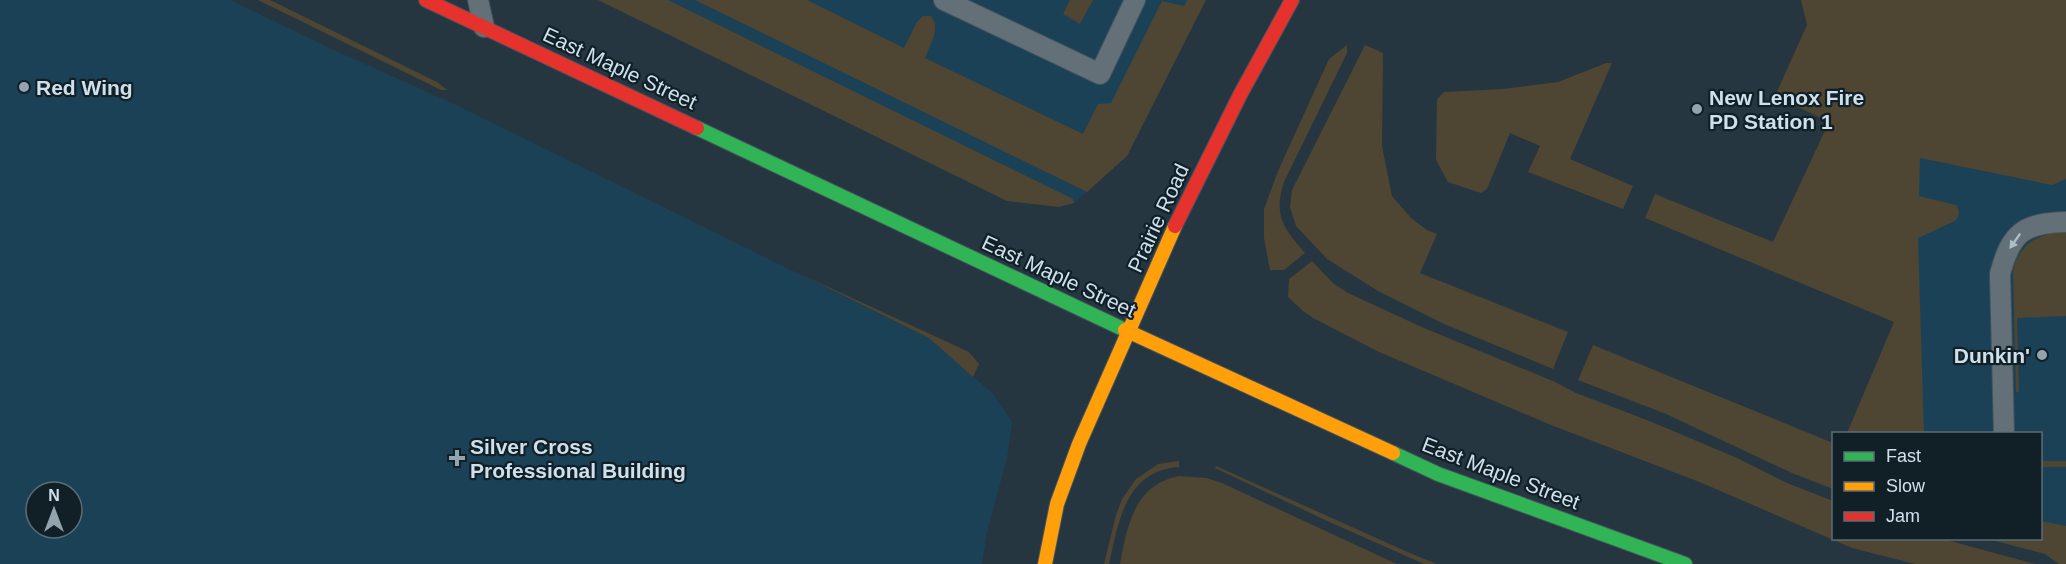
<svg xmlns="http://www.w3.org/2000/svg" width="2066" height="564" font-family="Helvetica,sans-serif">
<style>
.built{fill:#1b4156;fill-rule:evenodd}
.grass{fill:#4e4533}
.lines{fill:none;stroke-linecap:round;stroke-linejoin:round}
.lane-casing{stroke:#44535c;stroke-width:22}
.fast-casing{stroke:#44535c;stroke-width:16}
.slow-casing{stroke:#44535c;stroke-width:16}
.jam-casing{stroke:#44535c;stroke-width:16}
.lane{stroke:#637077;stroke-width:20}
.fast{stroke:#30b455;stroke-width:14}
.slow{stroke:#ff9f0a;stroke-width:14}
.jam{stroke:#e5322d;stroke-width:14}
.oneway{fill:#aebec8}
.poi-dot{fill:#93a4af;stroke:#111f27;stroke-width:2}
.labels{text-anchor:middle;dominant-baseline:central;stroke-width:4.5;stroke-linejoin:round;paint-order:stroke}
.street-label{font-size:21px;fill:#cee0eb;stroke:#111f27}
.poi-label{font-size:21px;font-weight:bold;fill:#cee0eb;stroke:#111f27;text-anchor:start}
</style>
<rect width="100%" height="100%" fill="#253640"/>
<g class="built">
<path d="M0,0H230L338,52L452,103L929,338L993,394L1012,422L1007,458L987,532L982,564H0ZM36,492H72V528H36Z"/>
<polygon points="598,0 1205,0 1127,156 1074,203 1059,207 1007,201"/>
<polygon points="2066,122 2066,564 2059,564 2045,554 1988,539 2040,538 2040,434 1910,433 1901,130"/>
</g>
<g class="grass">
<polygon points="258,0 270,0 437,82 447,90 441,90"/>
<polygon points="598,0 668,0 1073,199 1074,203 1059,207 1007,201"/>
<path d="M695,0H807L904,48L917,22L923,16H931C941,29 930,44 925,58L1083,134L1098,104L1111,103L1162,1L1184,6L1187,0H1206L1127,156L1087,192Z"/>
<polygon points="1070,0 1093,0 1080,24 1063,14"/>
<path d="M1801,0H2066V179L2052,185L1920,158L1919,196L1956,205C1960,211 1960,215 1955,221L1918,238L1924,433H1847L1894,322L1645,218L1655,194L1773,242L1829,122L1775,96L1807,25Z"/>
<path d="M1347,45V53L1284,182C1273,216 1284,228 1305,253L1284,270H1270L1264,238V209L1278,171L1329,59Z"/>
<polygon points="1365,45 1383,53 1382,146 1392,196 1411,218 1427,230 1437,234 1420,273 1568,332 1553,369 1444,324 1378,291 1327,259 1296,226 1290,207 1292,190"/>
<polygon points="1606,63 1612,63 1570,159 1633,186 1623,209 1528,172 1540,146 1510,133 1487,189 1481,193 1448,182 1436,160 1437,99 1444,92 1503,89 1558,82"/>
<path d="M2066,232V316L2017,318L2019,392H2016L2013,269C2021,242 2039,233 2066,232Z"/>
<polygon points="1312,261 1333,283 1348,293 1424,328 1553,381 1576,393 1652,422 1737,458 1787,483 1833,501 1834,538 1943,539 2035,564 1915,564 1852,548 1702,483 1551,425 1379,352 1313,318 1303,311 1288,297 1289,279"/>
<polygon points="798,273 969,352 979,364 973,377 929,338"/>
<polygon points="1593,345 1833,443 1833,489 1792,473 1666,414 1578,380"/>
<path d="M1179,461V467C1125,471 1119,521 1109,564H1104L1116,515L1122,499L1136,479L1158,464Z"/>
<polygon points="2040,461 2066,461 2066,467 2042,467 2042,478"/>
<polygon points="1216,466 1412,554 1437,564 1424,564 1325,520 1215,468"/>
<path d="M1179,476L1207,478L1222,483L1397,564H1120C1127,526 1134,485 1179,476Z"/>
<polygon points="2041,521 2066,526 2066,564 2059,564 2045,554 1988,539 2040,538"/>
</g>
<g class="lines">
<defs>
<g id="lane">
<polyline points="478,0 484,27"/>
<polyline points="944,0 1100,74 1135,0"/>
<path d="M2004,434L2000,274C2011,232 2024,223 2066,222"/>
</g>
<g id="fast">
<polyline points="697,128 1125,330"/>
<polyline points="1393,453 1438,474 1685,564"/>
</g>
<g id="slow">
<polyline points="1125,330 1393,453"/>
<polyline points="1045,564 1057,504 1079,444 1175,226"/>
</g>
<g id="jam">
<polyline points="426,0 697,128"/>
<polyline points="1175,226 1240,95 1292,0"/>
</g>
</defs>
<use href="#lane" class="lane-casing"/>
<use href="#fast" class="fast-casing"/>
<use href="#slow" class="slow-casing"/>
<use href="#jam" class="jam-casing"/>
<use href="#lane" class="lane"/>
<use href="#fast" class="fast"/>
<use href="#slow" class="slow"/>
<use href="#jam" class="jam"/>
</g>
<defs><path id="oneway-solid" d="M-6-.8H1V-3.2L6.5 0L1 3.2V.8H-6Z" transform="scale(1.5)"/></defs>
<use class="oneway" href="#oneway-solid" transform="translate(2015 241) rotate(125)"/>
<g class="poi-dot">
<circle cx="24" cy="87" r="6"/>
<circle cx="1697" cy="109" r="6"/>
<circle cx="2042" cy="355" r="6"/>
<path d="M454 449h6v6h6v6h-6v6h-6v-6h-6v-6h6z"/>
</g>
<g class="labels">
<g class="street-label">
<text transform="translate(620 68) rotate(25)">East Maple Street</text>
<text transform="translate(1158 218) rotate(-65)">Prairie Road</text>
<text transform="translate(1059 276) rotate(25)">East Maple Street</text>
<text transform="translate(1501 473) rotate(21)">East Maple Street</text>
</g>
<g class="poi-label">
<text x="36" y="87">Red Wing</text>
<text x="1709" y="97">New Lenox Fire<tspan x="1709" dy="24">PD Station 1</tspan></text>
<text x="2030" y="355" text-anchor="end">Dunkin'</text>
<text x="470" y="446">Silver Cross<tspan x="470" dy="24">Professional Building</tspan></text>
</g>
</g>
<rect x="1832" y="432" width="210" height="108" fill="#111f27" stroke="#5d6c75" stroke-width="1.5"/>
<rect x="1844" y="452" width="30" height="9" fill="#30b455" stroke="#5d6c75" stroke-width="1.5"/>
<text x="1886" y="462" font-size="18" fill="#cee0eb">Fast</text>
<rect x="1844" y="482" width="30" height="9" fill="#ff9f0a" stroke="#5d6c75" stroke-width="1.5"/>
<text x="1886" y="492" font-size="18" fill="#cee0eb">Slow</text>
<rect x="1844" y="512" width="30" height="9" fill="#e5322d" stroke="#5d6c75" stroke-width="1.5"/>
<text x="1886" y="522" font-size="18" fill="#cee0eb">Jam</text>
<g transform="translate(54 510)"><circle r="28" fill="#111f27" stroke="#5d6c75" stroke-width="1.5"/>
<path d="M0-4.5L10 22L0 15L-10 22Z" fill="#93a4af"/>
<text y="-9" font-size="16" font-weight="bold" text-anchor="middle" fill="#cee0eb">N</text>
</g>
</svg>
